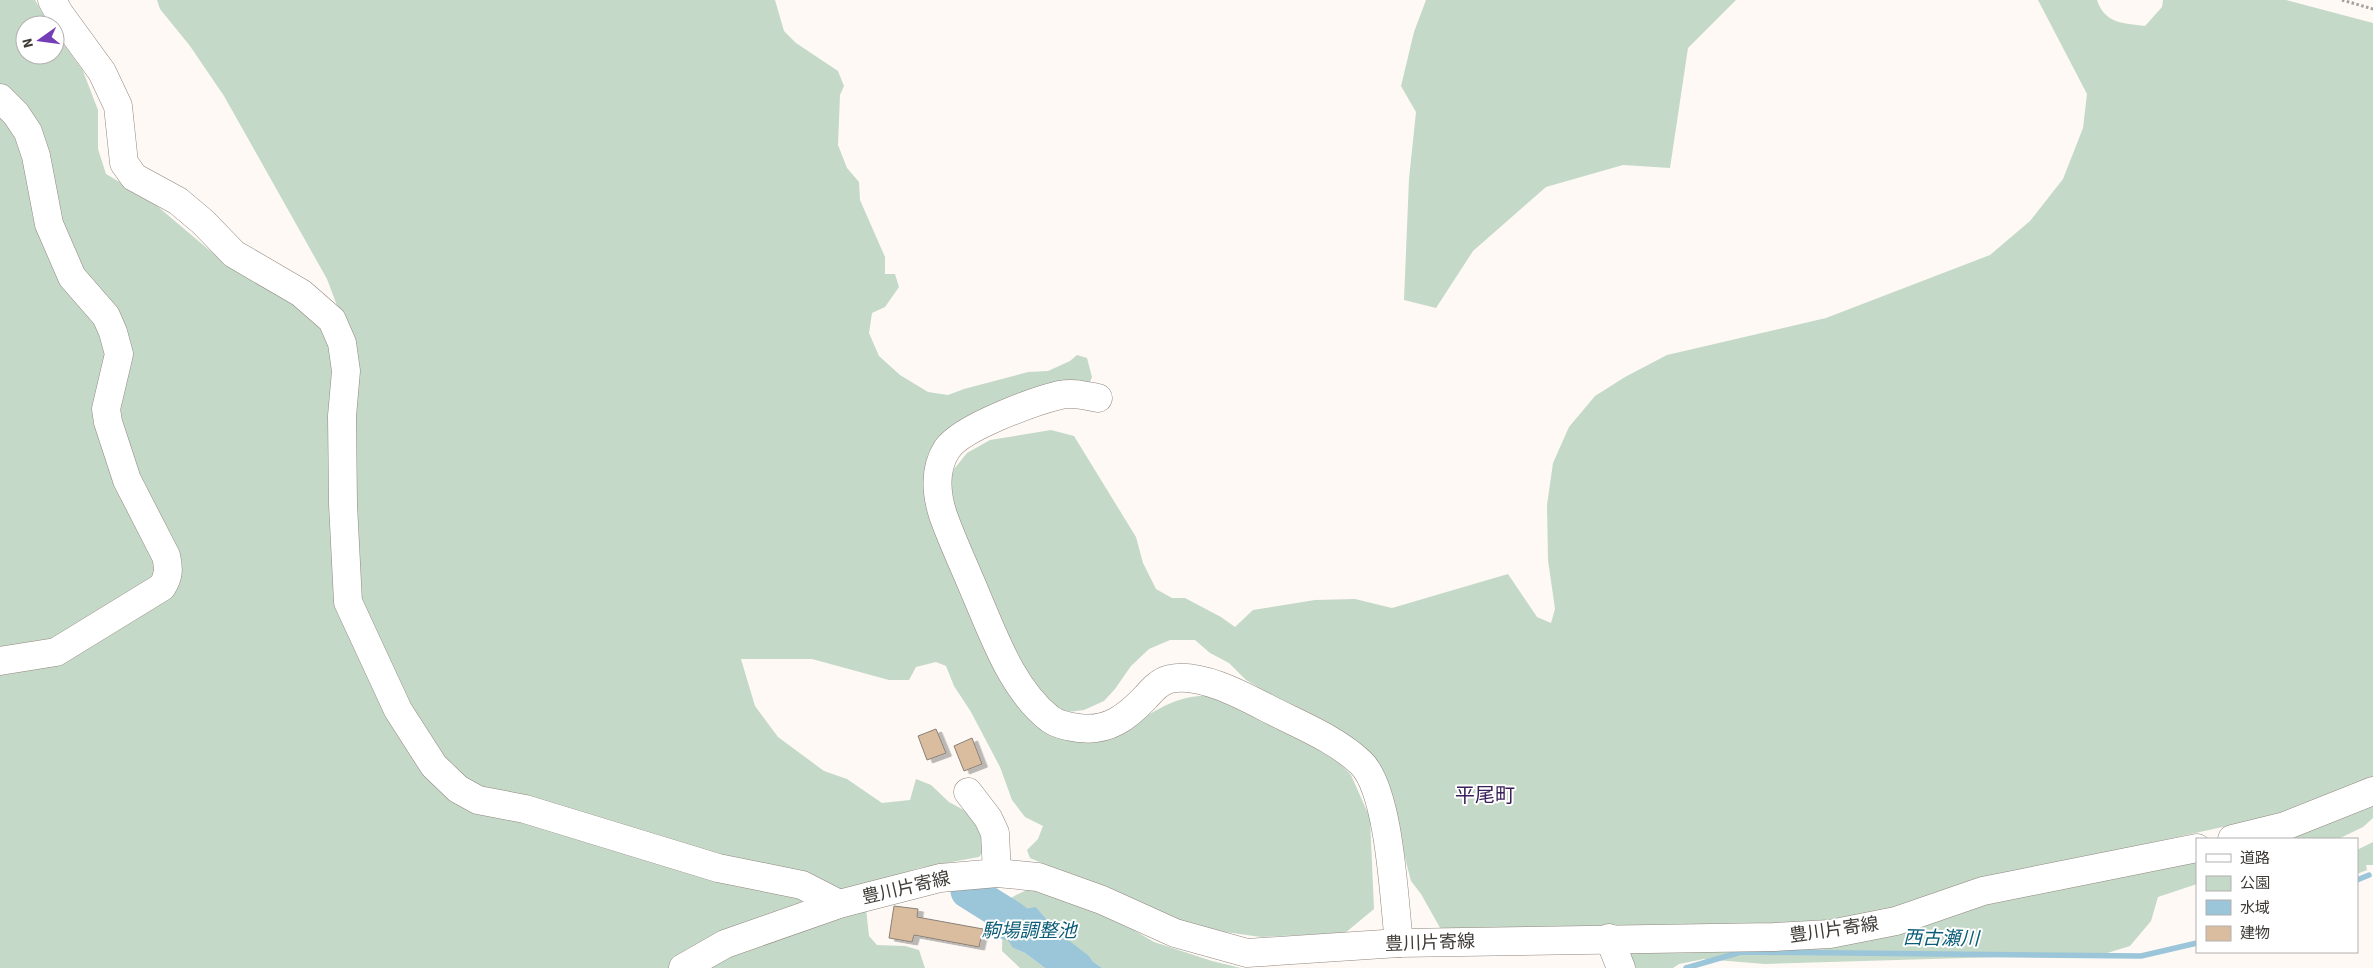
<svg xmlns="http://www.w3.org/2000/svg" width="2373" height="968" font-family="'Source Sans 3','Noto Sans JP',sans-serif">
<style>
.green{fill:#c4d9c7}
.water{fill:#9bc5d8}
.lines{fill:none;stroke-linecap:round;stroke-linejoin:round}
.stream{stroke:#9bc5d8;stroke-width:5.5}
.river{stroke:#9bc5d8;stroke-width:35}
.building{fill:#dabd9f;stroke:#898077;filter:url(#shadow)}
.minor-casing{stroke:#90867e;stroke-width:29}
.major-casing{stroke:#90867e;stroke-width:29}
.path{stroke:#a49f9b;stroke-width:3;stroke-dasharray:2.5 2.5;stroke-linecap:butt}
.minor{stroke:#fff;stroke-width:28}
.major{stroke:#fff;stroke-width:28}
.labels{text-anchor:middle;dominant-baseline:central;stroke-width:4;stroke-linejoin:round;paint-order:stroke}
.street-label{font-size:18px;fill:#3e3a36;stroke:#fff}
.water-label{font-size:19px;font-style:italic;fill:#0a5c77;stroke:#fff}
.quarter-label{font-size:20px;fill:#39205a;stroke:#fff}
</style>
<defs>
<filter id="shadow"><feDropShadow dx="5.5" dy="3" stdDeviation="0" flood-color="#0004"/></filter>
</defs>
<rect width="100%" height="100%" fill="#fef9f5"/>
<g class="green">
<polygon points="0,0 35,0 50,25 25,25 25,55 55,55 55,32 83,71 98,110 98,149 106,174 150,200 228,266 301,304 327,334 335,353 336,567 442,783 801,897 802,907 669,968 0,968"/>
<path d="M157,0H775L784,31L796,43L838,71L844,86L840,95L838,145L847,168L859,182L860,200L885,257V274H895L899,287L885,307L872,313L869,333L879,356L900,375L928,392L948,395L964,389L1028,372L1048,371L1070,361L1077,355L1087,358L1092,377L1088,387L1048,389L978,410L953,430L935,456L1021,703L1119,734C1149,715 1175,693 1212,696L1333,756L1351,775L1370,818L1374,909L1345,933L1261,937L1211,930L1161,914L1030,858L1027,850L1038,839L1043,826L1025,817L1012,800L1000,767L971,712L954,686L946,666L936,662L916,667L909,680H889L812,659H741L755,706L778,737L824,771L847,779L882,803L910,800L916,779L931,785L949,802L971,814L987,846L979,857L919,868L855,888L841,889L817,879L499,799L436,760L359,613L345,327L327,279L224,96L190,46L160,9Z"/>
<polygon points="1426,0 1736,0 1688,48 1670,168 1623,165 1546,187 1473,251 1436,308 1404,300 1409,179 1416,112 1401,86 1414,32"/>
<path d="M2038,0H2097C2105,24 2123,23 2145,26L2162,7L2163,0H2286L2373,23V780L2282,814L2013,873L1895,912L1828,923L1443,933L1421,894L1411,881L1396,823L1349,740L1246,680L1229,663L1210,653L1195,640H1170L1149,649L1131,666L1115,689L1104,701L1084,710L1059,713L1027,676L951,506L948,488L954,469L967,453L990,440L1051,430L1074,436L1136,537L1143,563L1156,589L1172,598H1185L1221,617L1235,627L1253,610L1315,600L1355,599L1392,608L1508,574L1537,617L1551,623L1555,609L1548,560L1547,505L1553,463L1569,427L1595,396L1625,377L1667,355L1826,318L1990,255L2030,221L2063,179L2083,128L2087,94Z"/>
<polygon points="2373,805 2373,818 2363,827 2338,839 2271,839"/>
<polygon points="2373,842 2373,865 2366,865 2367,870 2357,874 2357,850"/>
<polygon points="2197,859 2197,884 2158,897 2151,921 2130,946 2104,954 1765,964 1704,959 1679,964 1673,968 1636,968 1627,951 1995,901"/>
<polygon points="1040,884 1099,910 1154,942 1212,961 1241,968 1102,968 1067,943 1036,907 1013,948 1025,953 1045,968 1020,968 1002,951 1003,903 1016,895"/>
<polygon points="866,909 869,936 877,945 905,946 919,950 925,968 702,968 718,959"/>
</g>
<g class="water">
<polygon points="973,886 1001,907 1001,919 988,919 962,897"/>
<polygon points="1036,907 1067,943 1102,968 1045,968 1025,953 1013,948 1006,937 1009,921 1019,910"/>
</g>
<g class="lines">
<g class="stream">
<polyline points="2357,880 2369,875"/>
<polyline points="1002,936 1006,937"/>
<polyline points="1686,968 1741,952 2141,956 2197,943"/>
</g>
<polyline class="river" points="968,891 1011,918 1076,968"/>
</g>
<g class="building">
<polygon points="936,729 946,753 927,760 918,736"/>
<polygon points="972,738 982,764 964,771 954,746"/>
<polygon points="894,906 918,909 917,917 983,929 979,947 914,935 912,942 889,938"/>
</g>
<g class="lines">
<defs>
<g id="minor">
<polyline points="52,0 59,13 102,72 118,106 124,163 134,177 178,201 203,222 234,254 301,293 332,320 342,343 346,371 342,416 343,504 348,602 398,710 434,766 458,789 478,800 525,809 718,868 802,885 839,904"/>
<path d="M0,98L16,114L28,132L36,156L49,224L72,277L106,316L113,332L119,354L106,409L108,422L127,480L166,556C169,568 169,576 162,587L56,652L0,661"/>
<path d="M1098,398C1086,396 1073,392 1060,395C1035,401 962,427 947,449C934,469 936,493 943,515C953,543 966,570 977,597C995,639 1013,690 1050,719C1057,724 1070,727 1079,728C1108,732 1127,717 1146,697C1152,690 1160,681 1170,679C1198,672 1240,694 1265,707C1297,724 1335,738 1361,763C1390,791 1394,901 1399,943"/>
<polyline points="968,792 988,818 995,833 997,873"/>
<polyline points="1609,938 1621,968"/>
</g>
<g id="major">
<polyline points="2232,839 2285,826 2373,791"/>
<polyline points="683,968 725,944 839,904 940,878 997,873 1038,877 1102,900 1175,933 1247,953 1399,943 1774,937 1830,934 1896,921 1983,891 2197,848"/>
</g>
</defs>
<use href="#minor" class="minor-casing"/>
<use href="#major" class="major-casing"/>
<polyline class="path" points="2342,0 2373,9"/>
<use href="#minor" class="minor"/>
<use href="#major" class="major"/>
</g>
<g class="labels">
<g class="street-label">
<text transform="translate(906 888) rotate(-13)">豊川片寄線</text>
<text transform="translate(1834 930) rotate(-8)">豊川片寄線</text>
<text transform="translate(1430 943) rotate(-2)">豊川片寄線</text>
</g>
<g class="water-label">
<text x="1029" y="931">駒場調整池</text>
<text transform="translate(1941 939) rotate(1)">西古瀬川</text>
</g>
<g class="quarter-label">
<text x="1485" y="796">平尾町</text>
</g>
</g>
<rect x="2196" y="838" width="162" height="115" fill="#ffffff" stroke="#b2b0af"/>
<rect x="2206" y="854" width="25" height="8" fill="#ffffff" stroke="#b2b0af"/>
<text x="2240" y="863" font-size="15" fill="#3e3a36">道路</text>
<rect x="2206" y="876" width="25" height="15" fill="#c4d9c7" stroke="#b2b0af"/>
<text x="2240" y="888" font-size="15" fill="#3e3a36">公園</text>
<rect x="2206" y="900" width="25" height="15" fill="#9bc5d8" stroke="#b2b0af"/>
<text x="2240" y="913" font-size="15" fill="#3e3a36">水域</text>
<rect x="2206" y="926" width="25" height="15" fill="#dabd9f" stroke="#b2b0af"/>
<text x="2240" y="938" font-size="15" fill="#3e3a36">建物</text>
<g transform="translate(40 40) rotate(256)"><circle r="24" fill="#ffffff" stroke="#b2b0af"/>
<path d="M0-4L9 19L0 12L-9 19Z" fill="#743fb6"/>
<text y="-8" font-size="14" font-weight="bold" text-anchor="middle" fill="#3e3a36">N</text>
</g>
</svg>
